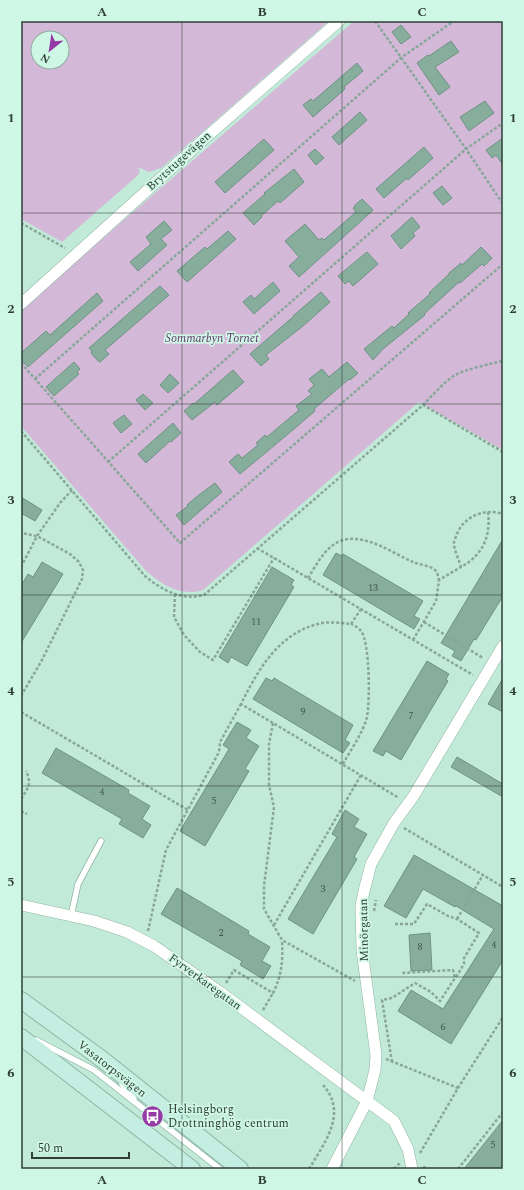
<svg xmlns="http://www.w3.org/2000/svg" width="524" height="1190" font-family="Spectral,serif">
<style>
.green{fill:#d3b9d7;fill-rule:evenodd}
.building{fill:#87ad9d;stroke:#6e9384}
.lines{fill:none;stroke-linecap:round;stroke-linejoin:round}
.lane-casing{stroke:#8fb5a5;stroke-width:7}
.street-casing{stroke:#8fb5a5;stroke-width:12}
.secondary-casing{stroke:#8fb5a5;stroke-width:18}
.path{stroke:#88a79a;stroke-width:2.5;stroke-dasharray:3 2;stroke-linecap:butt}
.lane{stroke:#fff;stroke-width:5.5}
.street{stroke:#fff;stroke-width:11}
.secondary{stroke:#c3eee1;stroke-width:16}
.grid{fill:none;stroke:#2f3f38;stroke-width:1;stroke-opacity:0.55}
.labels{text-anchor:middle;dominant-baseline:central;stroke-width:3.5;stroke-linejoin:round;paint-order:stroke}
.number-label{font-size:10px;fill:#455a51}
.street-label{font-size:12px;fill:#2f3f38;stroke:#cff7e6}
.park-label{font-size:12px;font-style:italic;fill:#62376a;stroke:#cff7e6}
.poi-label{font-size:12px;fill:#2f3f38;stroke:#cff7e6;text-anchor:start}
.neatline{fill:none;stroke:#2f3f38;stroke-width:1.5}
.grid-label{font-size:13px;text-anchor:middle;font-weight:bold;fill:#2f3f38}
</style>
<rect width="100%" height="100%" fill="#c2ead9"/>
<g class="green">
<path d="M21,21H329L161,168L149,172L138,167L140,172L137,176L62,242L21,219ZM38,38H62V62H38Z"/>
<path d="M354,21H503V450L419,402L203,590C181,597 162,585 146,571L21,426V309Z"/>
</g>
<g class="building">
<polygon points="401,25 411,37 401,44 392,32"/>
<polygon points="451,41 459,52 435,67 450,87 439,95 417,63 428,55 429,56"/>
<polygon points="357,63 363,71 344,87 345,89 313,117 303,105 311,99 313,101"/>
<polygon points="485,101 494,113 469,131 460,117"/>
<polygon points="360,112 367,120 339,145 332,137"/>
<polygon points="503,138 503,165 496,155 492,158 486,150"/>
<polygon points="264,139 274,150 225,193 215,182"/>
<polygon points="424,147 433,158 408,180 407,178 384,198 376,189"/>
<polygon points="315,149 324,158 316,165 308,155"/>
<polygon points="294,169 304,182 280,203 278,201 261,216 262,217 254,225 243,213 265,194 264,193"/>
<polygon points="442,186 452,198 443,205 433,193"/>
<polygon points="362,199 373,210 370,213 299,277 289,266 299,257 285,241 305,224 319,240 322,238 324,240 356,212 353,208 355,207 354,206"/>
<polygon points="412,217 420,227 413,233 415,236 401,249 391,236"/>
<polygon points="164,221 172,230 161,239 167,245 138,271 130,262 151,244 146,237"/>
<polygon points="228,231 236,239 187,282 177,271 205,247 207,249"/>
<polygon points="481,247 492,258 484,266 482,264 460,283 459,282 424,314 425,315 383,349 373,360 364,349 392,326 394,328 409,314 408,313 430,294 429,293 449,274 449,273 461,263 462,265"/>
<polygon points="367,252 378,264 353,286 349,281 345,284 338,276"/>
<polygon points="273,282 280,291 254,314 243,302 251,295 254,299"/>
<polygon points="160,286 169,295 105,350 109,354 100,362 98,361 91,353 92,351 89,348"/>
<polygon points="321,292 330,302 303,326 266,355 269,359 261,366 250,354 294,316 293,316 301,309"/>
<polygon points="97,293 103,301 28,367 21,360 21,353 46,331 50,335"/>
<polygon points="74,362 80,369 77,372 79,374 54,396 46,387"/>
<polygon points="347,362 358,373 350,380 349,379 314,409 315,411 294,429 240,474 229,462 238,454 242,458 258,445 256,443 265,435 267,437 299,410 296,406 312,394 308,391 314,385 309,379 322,369 329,377"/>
<polygon points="233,370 244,382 217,405 215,402 192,420 184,411 193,403 194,404"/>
<polygon points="170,374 179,383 168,393 160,385"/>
<polygon points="143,394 153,403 145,410 136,400"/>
<polygon points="124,415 132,424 121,433 113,423"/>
<polygon points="173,423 181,433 171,442 170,441 146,463 138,454"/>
<polygon points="215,483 222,492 184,525 176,515 188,506 187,505 195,498"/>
<polygon points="21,497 42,510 35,521 21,513"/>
<polygon points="503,539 503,596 476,640 474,639 461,661 452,656 455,651 441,643"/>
<polygon points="336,553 342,556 343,554 423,601 414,616 420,619 414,629 323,575"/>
<polygon points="42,562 63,574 21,643 21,586 28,574 33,577"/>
<polygon points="272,567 294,580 291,585 294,587 247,666 231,657 228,663 219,657"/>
<polygon points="427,661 449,674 446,679 448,681 401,760 386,751 383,756 373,751"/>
<polygon points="266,678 272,681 274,678 353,725 345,740 350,743 343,753 253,699"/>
<polygon points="503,678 503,712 488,704"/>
<polygon points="237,722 251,730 246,738 259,746 245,769 249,771 205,846 180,831 229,749 223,745"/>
<polygon points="56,748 129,790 128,793 150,806 142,819 151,825 143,838 119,824 122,819 42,773"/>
<polygon points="457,757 503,784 503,797 451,767"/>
<polygon points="345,810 359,819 354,827 367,834 354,857 357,859 313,934 288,919 337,837 332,834"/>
<polygon points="414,855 503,906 503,960 451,1044 398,1011 411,990 443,1009 494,929 456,906 455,907 423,889 406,918 384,906"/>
<polygon points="177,888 249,931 248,934 270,947 262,961 271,966 263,979 240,965 242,961 161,914"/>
<polygon points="430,933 432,970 411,971 409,935"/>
<polygon points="503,1120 503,1169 464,1169"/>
</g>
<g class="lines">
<defs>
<g id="lane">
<polyline points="71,916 78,884 101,841"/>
<polyline points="36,1040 94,1070 220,1169"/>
<polyline points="122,1084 134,1099"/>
</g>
<g id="street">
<polyline points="21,304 203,140 339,21"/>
<polyline points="21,905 94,921 127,932 154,946 220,992 394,1121 408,1149 412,1169"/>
<polyline points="332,1169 367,1101 375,1070 376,1055 362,950 361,906 364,891 371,864 394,823 413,797 503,646"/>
</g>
<g id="secondary">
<polyline points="21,1000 103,1060 240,1169"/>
<polyline points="21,1037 192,1169"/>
</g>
</defs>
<use href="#lane" class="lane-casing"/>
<use href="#street" class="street-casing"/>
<use href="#secondary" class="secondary-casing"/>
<g class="path">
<polyline points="375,21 466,149 503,204"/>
<polyline points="21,223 65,248"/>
<polyline points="21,363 180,543 503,264"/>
<polyline points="35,379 402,57 454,21"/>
<path d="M423,405C433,395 443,383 455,375C464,370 492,363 503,361"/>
<path d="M21,431L145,576C162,590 181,601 204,595L423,405L503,452"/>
<polyline points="108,462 466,149 503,123"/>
<path d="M488,512C491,536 483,555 461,567C459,559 454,551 454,543C454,540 456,537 457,534C464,516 485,508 503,514"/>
<polyline points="257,548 473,675"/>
<polyline points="21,567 37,536 60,503 72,490"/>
<path d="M308,578C317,564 326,545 343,540C367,534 392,553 413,562C420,565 430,565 436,571C438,573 438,577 439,580"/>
<polyline points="175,594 174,617 184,635 200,652 213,660 274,558"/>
<path d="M361,609L351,624C341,623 328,621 318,624C278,634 258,670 241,704L399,798"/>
<polyline points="424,622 483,658"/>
<polyline points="413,640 436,601 439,580 461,567"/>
<polyline points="21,696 42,660 82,579 83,570 79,562 70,554 37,536 21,533"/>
<polyline points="21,712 188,810"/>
<polyline points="273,723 269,744 269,785 274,807 264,886 264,909 282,940 355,981"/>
<path d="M343,764C351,749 363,733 367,717C370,701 370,643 361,631C359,628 355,626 351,624"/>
<path d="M21,799C28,788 32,784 26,771"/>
<polyline points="21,811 27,814"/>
<polyline points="404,828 503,887"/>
<polyline points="374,911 376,900"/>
<polyline points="457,919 483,875"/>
<polyline points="395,924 414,924 427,904 448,916 457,919 479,933 464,958 464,964 456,977"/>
<polyline points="274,925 361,775"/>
<polyline points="148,931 166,850 219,752 220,742 241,704"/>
<path d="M226,983L234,970L273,993C282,975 283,961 282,940"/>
<polyline points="263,1010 273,993"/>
<polyline points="386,1059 458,1088"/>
<polyline points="392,1062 382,1000 392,998 415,983 431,992 440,1001 455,978 453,970 401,973"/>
<polyline points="420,1153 458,1088 503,1017"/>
<polyline points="423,1167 430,1169"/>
<path d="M309,1169C325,1142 348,1113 323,1085"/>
<polyline points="394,1169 400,1163"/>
<polyline points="458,1169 503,1112"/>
</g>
<use href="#lane" class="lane"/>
<use href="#street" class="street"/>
<use href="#secondary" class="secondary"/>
</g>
<path class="grid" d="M182,21V1169M342,21V1169M21,213H503M21,404H503M21,595H503M21,786H503M21,977H503"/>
<defs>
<symbol id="bus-disc" viewBox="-11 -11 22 22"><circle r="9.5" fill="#953aa4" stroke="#cff7e6"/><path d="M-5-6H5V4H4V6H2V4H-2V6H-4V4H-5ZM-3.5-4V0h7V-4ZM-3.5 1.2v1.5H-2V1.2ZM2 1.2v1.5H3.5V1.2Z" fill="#fff"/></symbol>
</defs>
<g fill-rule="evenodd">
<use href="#bus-disc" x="140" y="1104" width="25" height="25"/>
</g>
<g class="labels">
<g class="number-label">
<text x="373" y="588">13</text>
<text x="256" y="622">11</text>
<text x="303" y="712">9</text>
<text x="411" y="716">7</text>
<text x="102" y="792">4</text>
<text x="214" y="801">5</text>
<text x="323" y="889">3</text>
<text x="221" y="933">2</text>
<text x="494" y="945">4</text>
<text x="420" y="947">8</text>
<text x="443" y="1027">6</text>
<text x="493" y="1145">5</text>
</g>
<g class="street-label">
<text transform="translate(179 161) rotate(-42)">Brytstugevägen</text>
<text transform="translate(364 930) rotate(-91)">Minörgatan</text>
<text transform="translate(205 982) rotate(36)">Fyrverkaregatan</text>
<text transform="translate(112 1069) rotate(38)">Vasatorpsvägen</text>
</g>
<g class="park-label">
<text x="212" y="338">Sommarbyn Tornet</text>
</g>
<g class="poi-label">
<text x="168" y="1109">Helsingborg<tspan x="168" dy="14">Drottninghög centrum</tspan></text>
</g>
</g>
<rect width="524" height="1190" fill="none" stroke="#cff7e6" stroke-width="44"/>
<g transform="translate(50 50) rotate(210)"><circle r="19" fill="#cff7e6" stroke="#8fada0"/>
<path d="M0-3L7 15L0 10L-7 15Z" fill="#953aa4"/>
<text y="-6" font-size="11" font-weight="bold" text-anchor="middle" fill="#2f3f38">N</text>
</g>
<path d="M32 1152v6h97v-6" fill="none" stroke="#2f3f38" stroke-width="2"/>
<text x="38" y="1152" font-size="12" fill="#2f3f38" stroke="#cff7e6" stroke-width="3" paint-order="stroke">50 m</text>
<rect x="22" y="22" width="480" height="1146" class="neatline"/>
<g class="grid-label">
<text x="102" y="16">A</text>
<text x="262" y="16">B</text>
<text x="422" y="16">C</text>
<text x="11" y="122">1</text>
<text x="513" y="122">1</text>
<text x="11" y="313">2</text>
<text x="513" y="313">2</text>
<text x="11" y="504">3</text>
<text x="513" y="504">3</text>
<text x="11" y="695">4</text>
<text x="513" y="695">4</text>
<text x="11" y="886">5</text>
<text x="513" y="886">5</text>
<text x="11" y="1077">6</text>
<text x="513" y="1077">6</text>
<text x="102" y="1184">A</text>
<text x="262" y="1184">B</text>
<text x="422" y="1184">C</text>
</g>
</svg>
